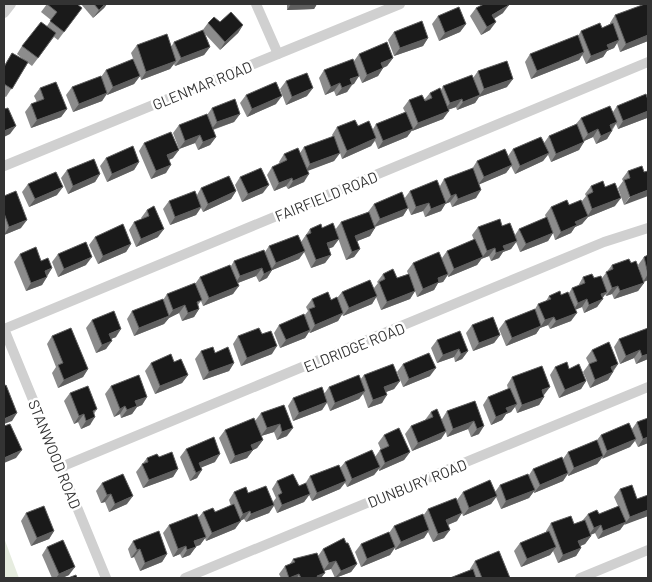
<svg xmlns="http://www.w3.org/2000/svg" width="652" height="582" font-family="Barlow,sans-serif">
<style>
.green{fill:#e6ecdf}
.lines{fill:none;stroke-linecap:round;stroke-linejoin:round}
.minor{stroke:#d0d0d0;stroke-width:10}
.wall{fill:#8c8c8c}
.shaded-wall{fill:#5f5f5f}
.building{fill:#1a1a1a;stroke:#5f5f5f}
.labels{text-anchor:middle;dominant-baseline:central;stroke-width:5;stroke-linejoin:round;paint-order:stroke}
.street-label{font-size:15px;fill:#333;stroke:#fff}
</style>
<rect width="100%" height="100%" fill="#fff"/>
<polygon class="green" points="4,538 19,578 4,578"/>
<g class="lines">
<g class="minor">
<polyline points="256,4 278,54"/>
<polyline points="4,13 11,4"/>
<polyline points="4,166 400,4"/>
<polyline points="61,467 604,242 648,228"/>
<polyline points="106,578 4,329 648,62"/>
<polyline points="185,578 648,387"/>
<polyline points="580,578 648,550"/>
</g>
</g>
<g class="wall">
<polygon points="47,4 82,8 58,40 54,37 32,66 28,63 6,97 4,96 4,66 12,53 25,61 17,54 22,46 47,26 51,20 41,12"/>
<polygon points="81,4 107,4 104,8 93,18"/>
<polygon points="287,4 317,4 314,9 287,10"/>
<polygon points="648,4 648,41 620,52 617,43 614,48 607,51 603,57 586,64 582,55 579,60 531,79 525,62 530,54 578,36 581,31 602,28 610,24 610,23 615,15"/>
<polygon points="476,8 503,13 494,19 490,30 481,35 470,16"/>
<polygon points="438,16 466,24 460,32 439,41 432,24"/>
<polygon points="220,22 243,25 238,33 220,50 205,34 210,47 204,55 175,66 174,64 170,69 141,80 140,76 134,84 107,95 107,94 102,101 73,112 66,95 72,87 101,77 106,70 136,66 131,53 137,45 171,47 174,42 202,31 208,23"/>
<polygon points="394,32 428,38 423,46 394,56 388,40"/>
<polygon points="359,54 393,58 387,66 383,68 378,76 362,83 359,76 347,92 336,96 334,91 325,95 319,78 324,70 354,61"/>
<polygon points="478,71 507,87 479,97 475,103 457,110 456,107 448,110 443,119 412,131 412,130 407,137 378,149 375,141 371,146 342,159 340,153 334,161 308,170 304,182 288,189 286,186 274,191 267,175 272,167 280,164 279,162 284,154 300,153 304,147 333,137 332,135 337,127 358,126 373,129 376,124 405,112 403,108 409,100 424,100 430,93 441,90 443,86 473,78"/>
<polygon points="286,81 307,96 286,105 280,89"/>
<polygon points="40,88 67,109 61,117 31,128 25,112 31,104 37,102 34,96"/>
<polygon points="246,95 276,104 247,117 240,103"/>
<polygon points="648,100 648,115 647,118 618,129 616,124 607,139 596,144 593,137 584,141 579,150 551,162 548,155 543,161 515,174 511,166 506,173 479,184 476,198 452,207 450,202 445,204 441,211 425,217 423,211 411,215 408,208 403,216 375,227 370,236 357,241 360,249 354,257 346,260 335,230 341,222 368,212 374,204 404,199 410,191 440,186 444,179 472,169 477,161 508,156 513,149 544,143 549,136 576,124 581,118 613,112 617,106"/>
<polygon points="212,108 240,114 234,122 213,130 216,137 210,145 198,150 195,143 179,149 173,133 179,125 207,115"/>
<polygon points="144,143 173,158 169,160 166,173 151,179 139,151"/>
<polygon points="106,158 139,162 134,170 107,182 100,166"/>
<polygon points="67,170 100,174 95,182 68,194 61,178"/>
<polygon points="628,171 644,172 648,171 624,205 618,188 623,181 622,179"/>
<polygon points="240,177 263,193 242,202 235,185"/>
<polygon points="28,184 57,195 29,207 22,192"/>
<polygon points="591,186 605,187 615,206 588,217 582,224 575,227 571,233 555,240 553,233 548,241 520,252 516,242 511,249 503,252 499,258 491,261 489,256 481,259 477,265 448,277 448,275 443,282 438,283 434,290 417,297 415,291 410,299 381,310 376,297 372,304 343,316 342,314 338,321 310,333 309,332 305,338 280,348 274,333 279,325 304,316 308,311 306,307 312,299 331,300 337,298 342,292 374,288 378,283 377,282 383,274 397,278 408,274 407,271 413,263 442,258 447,251 474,240 472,235 478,227 502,226 515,235 519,229 546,218 545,215 551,207 569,205 582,201 586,196 585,194"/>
<polygon points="201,188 236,191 231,199 203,212 201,208 196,215 170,225 163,209 169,201 197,195"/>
<polygon points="4,196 21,228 4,235"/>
<polygon points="147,210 158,237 136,247 129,230 134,222 142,219 141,218"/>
<polygon points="322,228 339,239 333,247 328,249 331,255 325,263 311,268 304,252 299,259 272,270 267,278 259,282 256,276 238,283 233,294 203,306 201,301 198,305 199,309 194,317 182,321 179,313 169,318 164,324 134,336 127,319 132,311 163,300 167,294 195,284 200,277 231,266 234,261 265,252 269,246 301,242 310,229"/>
<polygon points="95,237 131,244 126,252 98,264 89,245"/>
<polygon points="20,254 41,261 52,268 42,285 26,291 14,262"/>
<polygon points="58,254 86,265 58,277 52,262"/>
<polygon points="648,255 648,280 644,282 644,283 638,291 614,299 612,294 606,296 605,294 597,307 584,313 582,307 575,309 571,321 550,329 548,325 540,328 536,334 506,346 499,329 505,321 535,309 538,304 546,301 549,296 561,295 569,293 572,288 578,286 583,277 594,278 602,278 612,265 631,263 640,271 638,265 644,257"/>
<polygon points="92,320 116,337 111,339 106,349 96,353 86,328"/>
<polygon points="472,325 500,335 494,343 473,351 466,333"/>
<polygon points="648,329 648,359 636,364 634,358 620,364 614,347 619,339"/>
<polygon points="262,334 272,354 241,366 233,344 238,336"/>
<polygon points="52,336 88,369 83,377 58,388 52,373 56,367 47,344"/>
<polygon points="437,340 468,351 462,359 455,362 454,357 437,363 431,348"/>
<polygon points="592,350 618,364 608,380 590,388 583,372 589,364 586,358"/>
<polygon points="201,351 215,353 234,363 229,371 203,380 195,359"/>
<polygon points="174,362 188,375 182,383 155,394 145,371 151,363"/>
<polygon points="403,364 430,376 403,387 397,372"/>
<polygon points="555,367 569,369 586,381 581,389 559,398 550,375"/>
<polygon points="364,375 400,381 394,389 386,392 382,403 368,408 363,394 359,399 330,411 327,403 322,410 293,421 288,406 293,398 324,394 329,387 360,380"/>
<polygon points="512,377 544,395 544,397 539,405 517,413 515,407 511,412 506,414 502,420 491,425 483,405 488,397 508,389 507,385"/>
<polygon points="111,386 147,397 142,405 137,407 132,414 121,418 120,414 114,417 105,394"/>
<polygon points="70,393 97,409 94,414 90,425 81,429 78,422 74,424 64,401"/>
<polygon points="475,401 479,434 471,437 468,429 447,437 446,432 441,439 412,451 405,434 411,426 425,420 431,412 442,419 447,411"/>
<polygon points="284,405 287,436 277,440 274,432 261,436 263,440 257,448 253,450 247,458 230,464 219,438 225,430 255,421 261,413"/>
<polygon points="637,422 648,443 638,447 635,441 630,447 602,458 597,464 568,476 568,474 563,481 534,493 534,491 529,498 501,509 496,497 491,504 463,516 460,507 457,521 448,525 444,538 433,542 428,532 424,538 395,550 395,548 390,555 361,567 355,552 361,544 389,533 394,526 423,516 428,509 457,500 463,492 495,492 500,485 529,475 533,469 563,459 568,452 597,440 601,435 632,429"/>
<polygon points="384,435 410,452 404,460 379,471 379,469 374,475 347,487 345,483 340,489 312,501 309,495 304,502 277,513 274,506 269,513 246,522 244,519 241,520 235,529 206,541 205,538 200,545 196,546 190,555 182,558 180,554 173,557 163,533 169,525 198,518 203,512 215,512 231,506 229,500 234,492 248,493 273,502 276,498 272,489 277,481 299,486 305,484 310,476 340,468 345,462 375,457 380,450 381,450 378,443"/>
<polygon points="186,449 215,462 201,467 197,478 190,481 180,457"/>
<polygon points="159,457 178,469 173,477 143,488 136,472 147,458"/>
<polygon points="102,483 127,504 109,512 105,502 101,503 96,491"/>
<polygon points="620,489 637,499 648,495 648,516 624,524 620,530 598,539 595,533 590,535 591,536 585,544 580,546 581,548 576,556 558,563 553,551 550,555 521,567 514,551 520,543 546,532 546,531 551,523 574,524 582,521 588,514 599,514 618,506 614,497"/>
<polygon points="26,513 54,531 49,539 31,546 21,521"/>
<polygon points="133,541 167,554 162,562 140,571 134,557 131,558 128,549"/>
<polygon points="346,543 357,564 351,572 335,578 331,569 324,571 321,578 281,578 279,574 285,566 290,564 293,559 318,556 323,549"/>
<polygon points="47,547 69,575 62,578 52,578 42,555"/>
<polygon points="475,561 510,578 450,578 470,570 470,569"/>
</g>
<g class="shaded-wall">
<polygon points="105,4 107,4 104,8 93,18 99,10"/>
<polygon points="291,4 317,4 314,9 287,10"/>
<polygon points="509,5 503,13 486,23 492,15"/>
<polygon points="496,22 490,30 481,35 487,27"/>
<polygon points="466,24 460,32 439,41 445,33"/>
<polygon points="243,25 238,33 220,50 225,42"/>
<polygon points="648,35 648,41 620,52 626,44"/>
<polygon points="428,38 423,46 394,56 400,48"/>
<polygon points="619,40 614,48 607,51 603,57 586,64 591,56 607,45"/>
<polygon points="210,47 204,55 175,66 181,58"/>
<polygon points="584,52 579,60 531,79 537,71"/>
<polygon points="393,58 387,66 375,71 381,63"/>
<polygon points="176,61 170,69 141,80 146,72"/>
<polygon points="383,68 378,76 362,83 367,75"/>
<polygon points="140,76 134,84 107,95 113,87"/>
<polygon points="359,76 354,84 345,87 350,79"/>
<polygon points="513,79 507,87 479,97 475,103 457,110 463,102 479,96 484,89"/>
<polygon points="340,83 334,91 325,95 331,87"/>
<polygon points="352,84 347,92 336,96 342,88"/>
<polygon points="313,88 307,96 286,105 292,97"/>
<polygon points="107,93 102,101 73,112 79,104"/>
<polygon points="282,96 276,104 247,117 252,109"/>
<polygon points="462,99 456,107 444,111 450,103"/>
<polygon points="67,109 61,117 31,128 37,120"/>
<polygon points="449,111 443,119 412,131 418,123"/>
<polygon points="648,111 648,115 647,118 618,129 623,121"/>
<polygon points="240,114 234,122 211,130 217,122"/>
<polygon points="617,122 611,130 610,125"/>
<polygon points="16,126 10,134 4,137 4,131"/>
<polygon points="413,129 407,137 378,149 383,141"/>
<polygon points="598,129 593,137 582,142 588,134"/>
<polygon points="612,131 607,139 596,144 601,136"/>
<polygon points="200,135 195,143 179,149 185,141"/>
<polygon points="216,137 210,145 198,150 203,142"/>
<polygon points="376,138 371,146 342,159 347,151"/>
<polygon points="584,142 579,150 551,162 556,154"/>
<polygon points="179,150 173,158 161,163 167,155"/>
<polygon points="340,153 334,161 305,172 310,164"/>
<polygon points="549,153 543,161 515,174 520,166"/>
<polygon points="139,162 134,170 107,182 112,174"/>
<polygon points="171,165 166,173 151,179 156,171"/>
<polygon points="512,165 506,173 478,185 484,177"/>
<polygon points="100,174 95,182 68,194 73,186"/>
<polygon points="309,174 304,182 288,189 293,181"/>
<polygon points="292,178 286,186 274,191 279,183"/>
<polygon points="269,185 263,193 242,202 248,194"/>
<polygon points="63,187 57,195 29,207 35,199"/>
<polygon points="481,190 476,198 452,207 458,199"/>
<polygon points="648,190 648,196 624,205 630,197"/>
<polygon points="236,191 231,199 203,212 208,204"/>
<polygon points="456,194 450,202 445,204 451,196"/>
<polygon points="621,198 615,206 588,217 582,224 575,227 571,233 555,240 561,232 575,222 587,217 592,209"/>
<polygon points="429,203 423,211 411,215 416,207"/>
<polygon points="446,203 441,211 425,217 431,209"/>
<polygon points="201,207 196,215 170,225 175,217"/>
<polygon points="408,208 403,216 374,227 380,219"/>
<polygon points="27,220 21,228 4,235 9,227"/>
<polygon points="375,228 370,236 350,244 355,236"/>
<polygon points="164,229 158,237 136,247 141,239"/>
<polygon points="553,233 548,241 520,252 526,244"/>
<polygon points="339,239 333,247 321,251 327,243"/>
<polygon points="517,241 511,249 503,252 499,258 491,261 496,253 503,246"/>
<polygon points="131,244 126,252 98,264 103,256"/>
<polygon points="495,248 489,256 481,259 487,251"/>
<polygon points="360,249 354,257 346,260 352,252"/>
<polygon points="305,251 299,259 270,271 276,263"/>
<polygon points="331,255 325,263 311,268 316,260"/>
<polygon points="92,257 86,265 58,277 64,269"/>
<polygon points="483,257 477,265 448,277 454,269"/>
<polygon points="52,268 47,276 45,271"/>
<polygon points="262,268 256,276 235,284 240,276"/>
<polygon points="272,270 267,278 259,282 264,274"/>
<polygon points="448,274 443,282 438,283 434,290 417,297 423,289 438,278"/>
<polygon points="648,274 648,280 643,282"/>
<polygon points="47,277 42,285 26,291 31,283"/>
<polygon points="644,283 638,291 614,299 620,291"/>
<polygon points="239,286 233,294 203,306 209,298"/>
<polygon points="618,286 612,294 606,296 612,288"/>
<polygon points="415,291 410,299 381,310 387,302"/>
<polygon points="607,292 601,300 601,294"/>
<polygon points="377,296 372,304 343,316 349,308"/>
<polygon points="587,299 582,307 573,311 578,303"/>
<polygon points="603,299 597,307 584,313 589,305"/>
<polygon points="185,305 179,313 169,318 164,324 134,336 139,328 168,317 173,310"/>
<polygon points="199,309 194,317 182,321 188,313"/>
<polygon points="343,313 338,321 310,333 315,325"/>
<polygon points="577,313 571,321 550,329 556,321"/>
<polygon points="554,317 548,325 540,328 536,334 506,346 512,338 541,326 545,320"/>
<polygon points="121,329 116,337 103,342 109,334"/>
<polygon points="310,330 305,338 280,348 286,340"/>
<polygon points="500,335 494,343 473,351 479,343"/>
<polygon points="112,341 106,349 96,353 102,345"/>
<polygon points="277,346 272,354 241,366 247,358"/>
<polygon points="459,349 454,357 437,363 443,355"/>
<polygon points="640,350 634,358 620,364 626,356"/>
<polygon points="468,351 462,359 455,362 461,354"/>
<polygon points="648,354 648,359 636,364 642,356"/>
<polygon points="234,363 229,371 203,380 209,372"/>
<polygon points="618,364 612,372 611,367"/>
<polygon points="436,368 430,376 403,387 409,379"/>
<polygon points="88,369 83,377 58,388 64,380"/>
<polygon points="613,372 608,380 590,388 595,380"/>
<polygon points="188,375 182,383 155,394 160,386"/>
<polygon points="400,381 394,389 378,395 384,387"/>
<polygon points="586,381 581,389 559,398 565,390"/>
<polygon points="550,387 544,395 536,398 542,390"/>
<polygon points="365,391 359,399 330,411 335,403"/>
<polygon points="387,395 382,403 368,408 373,400"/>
<polygon points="147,397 142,405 137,407 132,414 121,418 127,410 135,401"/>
<polygon points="544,397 539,405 517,413 522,405"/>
<polygon points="327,402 322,410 293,421 299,413"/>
<polygon points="517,404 511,412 506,414 502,420 491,425 496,417 506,408"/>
<polygon points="125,406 120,414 114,417 120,409"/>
<polygon points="17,413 12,421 4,424 4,419"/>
<polygon points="84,414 78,422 74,424 79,416"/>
<polygon points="95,417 90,425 81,429 86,421"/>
<polygon points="474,421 468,429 447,437 453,429"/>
<polygon points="280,424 274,432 261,436 267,428"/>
<polygon points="484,426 479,434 471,437 477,429"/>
<polygon points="293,428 287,436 277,440 282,432"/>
<polygon points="446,431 441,439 412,451 418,443"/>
<polygon points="648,437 648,443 638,447 643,439"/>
<polygon points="636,439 630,447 602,459 607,451"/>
<polygon points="263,440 257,448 253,450 247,458 230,464 235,456 251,445"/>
<polygon points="22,450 16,458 4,463 4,458"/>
<polygon points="410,452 404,460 379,471 385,463"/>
<polygon points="220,454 215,462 193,471 199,463"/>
<polygon points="603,456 597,464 568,476 574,468"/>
<polygon points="380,467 374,475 347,487 352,479"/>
<polygon points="178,469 173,477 143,488 149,480"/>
<polygon points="202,470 197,478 190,481 196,473"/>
<polygon points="568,473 563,481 534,493 540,485"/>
<polygon points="346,481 340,489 312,501 317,493"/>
<polygon points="535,490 529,498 501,509 506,501"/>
<polygon points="111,494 105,502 101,503 107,495"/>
<polygon points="310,494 304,502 277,513 282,505"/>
<polygon points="133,496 127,504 109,512 115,504"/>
<polygon points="497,496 491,504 463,516 469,508"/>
<polygon points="274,505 269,513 246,522 251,514"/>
<polygon points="648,510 648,516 624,525 630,517"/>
<polygon points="250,511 244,519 238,522 243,514"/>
<polygon points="462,513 457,521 440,528 446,520"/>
<polygon points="241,521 235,529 206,541 212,533"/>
<polygon points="626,522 620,530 598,539 603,531"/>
<polygon points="601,525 595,533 588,536 594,528"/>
<polygon points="429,530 424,538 395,550 401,542"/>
<polygon points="450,530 444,538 433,542 438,534"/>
<polygon points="54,531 49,539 31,546 37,538"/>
<polygon points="591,536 585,544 573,549 578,541"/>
<polygon points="206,537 200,545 188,549 194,541"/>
<polygon points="186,546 180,554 173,557 178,549"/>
<polygon points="196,547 190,555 182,558 187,550"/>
<polygon points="395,547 390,555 361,567 367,559"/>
<polygon points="556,547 550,555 521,567 527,559"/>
<polygon points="581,548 576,556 558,563 563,555"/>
<polygon points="140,549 134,557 131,558 137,550"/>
<polygon points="167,554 162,562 140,571 145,563"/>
<polygon points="336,561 331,569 323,571 329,563"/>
<polygon points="357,564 351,572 335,578 341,571"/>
<polygon points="75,567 69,575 62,578 56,578 59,574"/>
<polygon points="325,573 321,578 316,578 317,576"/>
<polygon points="299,574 297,578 289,578"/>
</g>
<g class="building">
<polygon points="47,4 77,4 82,8 64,32 50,21 57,12"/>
<polygon points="94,4 105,4 99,10"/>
<polygon points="484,4 508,4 509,5 492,15 496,22 487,27 476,8"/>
<polygon points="645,4 648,4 648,35 626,44 615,15"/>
<polygon points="459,7 466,24 445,33 438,16"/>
<polygon points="231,12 243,25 225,42 208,23 214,17 220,22"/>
<polygon points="422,21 428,38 400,48 394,32"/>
<polygon points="41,22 56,33 38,58 22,46"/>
<polygon points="600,23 602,28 613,23 619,40 607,45 609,49 591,56 581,31"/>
<polygon points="203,30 210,47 181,58 174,42"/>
<polygon points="167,34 176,61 146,72 137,45"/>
<polygon points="578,35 584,52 537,71 530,54"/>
<polygon points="387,42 393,58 381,63 383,68 367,75 359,54"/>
<polygon points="12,53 28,62 12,89 4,84 4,67"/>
<polygon points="133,59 140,76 113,87 106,70"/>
<polygon points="353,59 359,76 350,79 352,84 342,88 340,83 331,87 324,70"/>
<polygon points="507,61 513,79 484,89 478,71"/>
<polygon points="307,73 313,88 292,97 286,81"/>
<polygon points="472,75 480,95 463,102 462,99 450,103 443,86"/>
<polygon points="101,76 107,93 79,104 72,87"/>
<polygon points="56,82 67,109 37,120 31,104 44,99 40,88"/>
<polygon points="276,82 282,96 252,109 246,95"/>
<polygon points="440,88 449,111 418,123 409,100 422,95 425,101 432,98 430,93"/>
<polygon points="646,94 648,100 648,111 623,121 617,106"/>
<polygon points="235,99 240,114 217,122 212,108"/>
<polygon points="610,106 617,122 610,125 612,131 601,136 598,129 588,134 581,118"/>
<polygon points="8,108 16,126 4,131 4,109"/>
<polygon points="406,112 413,129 383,141 376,124"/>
<polygon points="207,114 216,137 203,142 200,135 185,141 179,125"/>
<polygon points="355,120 358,126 369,121 376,138 347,151 337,127"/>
<polygon points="577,124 584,142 556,154 549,136"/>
<polygon points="171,132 179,150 167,155 171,165 156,171 144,143"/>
<polygon points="334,136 340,153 310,164 304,147"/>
<polygon points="541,137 549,153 520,166 513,149"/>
<polygon points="133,146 139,162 112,174 106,158"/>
<polygon points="298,148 309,174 293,181 292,178 279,183 272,167 287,160 284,154"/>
<polygon points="505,149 512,165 484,177 477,161"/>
<polygon points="94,159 100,174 73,186 67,170"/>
<polygon points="642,166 644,172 648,171 648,190 630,197 624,180 630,178 628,171"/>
<polygon points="261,168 269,185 248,194 240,177"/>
<polygon points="473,168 481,190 458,199 456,194 451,196 444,179"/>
<polygon points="56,172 63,187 35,199 28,184"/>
<polygon points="229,176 236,191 208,204 201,188"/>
<polygon points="437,180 446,203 431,209 429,203 416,207 410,191"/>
<polygon points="603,181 605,187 615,183 621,198 592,209 587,195 593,192 591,186"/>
<polygon points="16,191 27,220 9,227 4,213 4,196"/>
<polygon points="195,191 201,207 175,217 169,201"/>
<polygon points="402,192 408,208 380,219 374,204"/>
<polygon points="567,200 569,205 581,200 588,216 575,222 577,225 561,232 551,207"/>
<polygon points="154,206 164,229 141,239 134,222 149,216 147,210"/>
<polygon points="369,212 375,228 355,236 360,249 352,252 341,222"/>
<polygon points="547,217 553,233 526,244 519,229"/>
<polygon points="500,219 502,226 510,223 517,241 503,246 505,250 496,253 495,248 487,251 478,227"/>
<polygon points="333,223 339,239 327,243 331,255 316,260 306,235 311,233 310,229 321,224 322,228"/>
<polygon points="123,224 131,244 103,256 95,237"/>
<polygon points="298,235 305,251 276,263 269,246"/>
<polygon points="475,239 483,257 454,269 447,251"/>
<polygon points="86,242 92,257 64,269 58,254"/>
<polygon points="36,247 41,261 48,258 52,268 45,271 47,277 31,283 20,254"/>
<polygon points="264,250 272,270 264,274 262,268 240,276 234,261"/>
<polygon points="439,252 448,274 438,278 439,282 423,289 413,263"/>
<polygon points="648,255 648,274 644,257"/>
<polygon points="629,259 631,263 636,261 644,283 620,291 618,286 612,288 606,272 613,269 612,265"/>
<polygon points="230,265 239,286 209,298 200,277"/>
<polygon points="393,269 397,278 409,274 415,291 387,302 379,282 385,279 383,274"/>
<polygon points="592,274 594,278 601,276 607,292 601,294 603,299 589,305 587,299 578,303 572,288 585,283 583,277"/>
<polygon points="370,280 377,296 349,308 342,292"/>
<polygon points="195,283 202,300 197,302 199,309 188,313 185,305 173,310 167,294"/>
<polygon points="560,291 561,295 568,292 577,313 556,321 554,317 545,320 538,304 551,299 549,296"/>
<polygon points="328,292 331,300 337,297 343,313 315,325 309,309 315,307 312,299"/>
<polygon points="163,299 169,316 139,328 132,311"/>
<polygon points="535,309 541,326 512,338 505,321"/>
<polygon points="114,311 121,329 109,334 112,341 102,345 92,320"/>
<polygon points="304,314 310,330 286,340 279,325"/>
<polygon points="493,317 500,335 479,343 472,325"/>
<polygon points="71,328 88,369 64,380 58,365 63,363 52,336"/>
<polygon points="259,328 262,334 271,331 277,346 247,358 238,336"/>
<polygon points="648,328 648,354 642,356 640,350 626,356 619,339"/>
<polygon points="460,331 468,351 461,354 459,349 443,355 437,340"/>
<polygon points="609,342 618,364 611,367 613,372 595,380 589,364 597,361 592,350"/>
<polygon points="213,347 215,353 228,347 234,363 209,372 201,351"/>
<polygon points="429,353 436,368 409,379 403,364"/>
<polygon points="171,354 174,362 181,359 188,375 160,386 151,363"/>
<polygon points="567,362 569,369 579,364 586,381 565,390 555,367"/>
<polygon points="393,364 400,381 384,387 387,395 373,400 364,375"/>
<polygon points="542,366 550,387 542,390 544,397 522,405 512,377"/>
<polygon points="139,375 147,397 135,401 137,406 127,410 125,406 120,409 111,386"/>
<polygon points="359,375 365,391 335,403 329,387"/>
<polygon points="6,385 17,413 4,419 4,386"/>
<polygon points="88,386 97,409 93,411 95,417 86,421 84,414 79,416 70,393"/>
<polygon points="322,387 327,402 299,413 293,398"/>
<polygon points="510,388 517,404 506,408 508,412 496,417 488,397"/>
<polygon points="475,401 484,426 477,429 474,421 453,429 447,411"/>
<polygon points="284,405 293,428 282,432 280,424 267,428 261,413"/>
<polygon points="437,409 446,431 418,443 411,426 433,417 431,412"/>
<polygon points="254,418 263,440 251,445 253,450 235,456 225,430"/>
<polygon points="648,418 648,437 643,439 637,422"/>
<polygon points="629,423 636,439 607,451 601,435"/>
<polygon points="10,424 22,450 4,458 4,426"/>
<polygon points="399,428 410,452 385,463 380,450 389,446 384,435"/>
<polygon points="214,437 220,454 199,463 202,470 196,473 186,449"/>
<polygon points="597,440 603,456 574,468 568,452"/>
<polygon points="372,450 380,467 352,479 345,462"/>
<polygon points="172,452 178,469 149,480 142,464 148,462 147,458 157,454 159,457"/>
<polygon points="562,457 568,473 540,485 533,469"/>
<polygon points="339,465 346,481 317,493 310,476"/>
<polygon points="123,474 133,496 115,504 111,494 107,495 102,483"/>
<polygon points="293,474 299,486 306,483 310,494 282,505 278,495 282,493 277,481"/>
<polygon points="528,474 535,490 506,501 500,485"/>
<polygon points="490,480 497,496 469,508 463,492"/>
<polygon points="632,485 637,499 648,495 648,510 630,517 620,489"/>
<polygon points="266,486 274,505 251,514 250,511 243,514 234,492 246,487 248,493"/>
<polygon points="456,498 462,513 446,520 450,530 438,534 428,509"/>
<polygon points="234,504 241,521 212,533 203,512 213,508 215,512"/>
<polygon points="44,506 54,531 37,538 26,513"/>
<polygon points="619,506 626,522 603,531 601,525 594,528 588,514 597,510 599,514"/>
<polygon points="197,514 206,537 194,541 196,547 187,550 186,546 178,549 169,525"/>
<polygon points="423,514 429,530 401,542 394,526"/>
<polygon points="571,516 574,524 585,520 591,536 578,541 581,548 563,555 551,523"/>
<polygon points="159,531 167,554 145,563 140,549 137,550 133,541"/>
<polygon points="549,531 556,547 527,559 520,543"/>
<polygon points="389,532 395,547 367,559 361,544"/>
<polygon points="344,538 346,543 348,543 357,564 341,571 336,561 329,563 323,549"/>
<polygon points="63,540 75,567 59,574 47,547"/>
<polygon points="499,551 510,578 482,578 475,561"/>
<polygon points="317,553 325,573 317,576 318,578 301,578 299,574 289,578 285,566 295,562 293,559"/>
<polygon points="473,569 476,578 450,578"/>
<polygon points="76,575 77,578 68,578"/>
</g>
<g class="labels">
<g class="street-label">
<text transform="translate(202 85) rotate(-22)">GLENMAR ROAD</text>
<text transform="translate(326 196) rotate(-22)">FAIRFIELD ROAD</text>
<text transform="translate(354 347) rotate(-22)">ELDRIDGE ROAD</text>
<text transform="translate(55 454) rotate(68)">STANWOOD ROAD</text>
<text transform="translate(417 483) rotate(-22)">DUNBURY ROAD</text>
</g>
</g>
<rect width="652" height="582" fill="none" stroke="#333333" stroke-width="10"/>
</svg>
